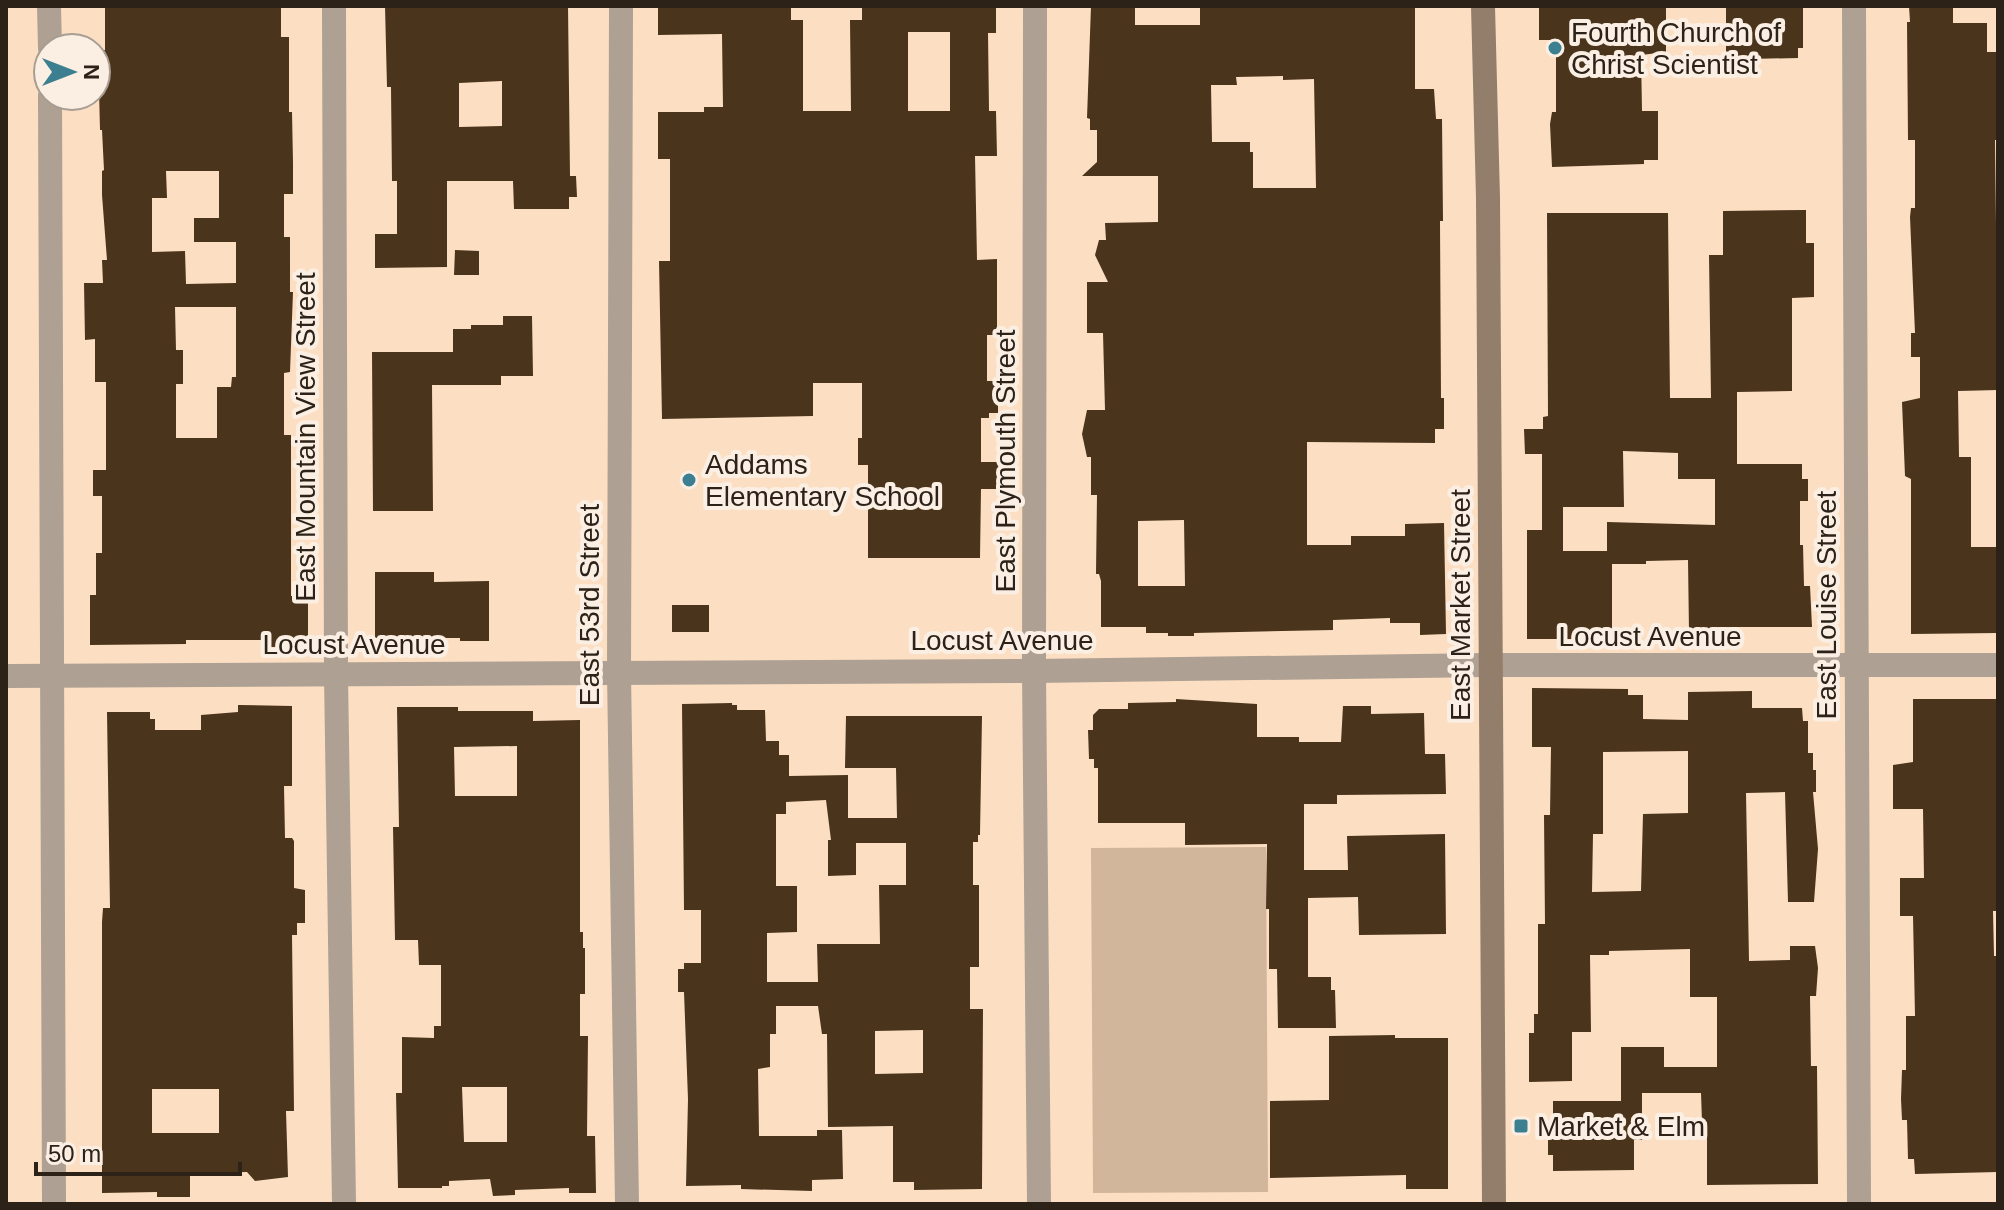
<svg xmlns="http://www.w3.org/2000/svg" width="2004" height="1210" font-family="Arial,sans-serif">
<style>
.green{fill:#d1b69b}
.building{fill:#4a341c;fill-rule:evenodd}
.lines{fill:none;stroke-linecap:round;stroke-linejoin:round}
.street{stroke:#aea092;stroke-width:24}
.secondary{stroke:#927e6a;stroke-width:24}
.poi-dot{fill:#3c7f90;stroke:#fbefe4;stroke-width:3}
.labels{text-anchor:middle;dominant-baseline:central;stroke-width:8;stroke-linejoin:round;paint-order:stroke}
.poi-label{font-size:28px;fill:#2c2217;stroke:#fbefe4;text-anchor:start}
.street-label{font-size:28px;fill:#2c2217;stroke:#fbefe4}
</style>
<rect width="100%" height="100%" fill="#fcdfc3"/>
<polygon class="green" points="1266,847 1268,1192 1093,1193 1091,848"/>
<g class="building">
<path d="M105,6H281V37H289V112H292L293,163V194H284V237H290V292H293L290,372L284,373V435H291V596H308V646L271,647V640H186V644L90,645V595H96V553H102V496H93V470H106V382H95V339L85,340L84,283H103L102,260H107L102,195V171L104,170L102,130H100L98,50H105ZM166,171H219V218H194V242H236V283L186,284L185,251L152,252V198H167ZM175,307H236V377H232L231,387H217V438H176V384H183V350H176Z"/>
<path d="M385,6H568L570,176H576L577,197H569V209H514L513,181H447V267L375,268V234H397V181H392L391,87H387ZM502,81V126L459,127V83Z"/>
<path d="M658,6H791V20H803V111H851L850,20H862V6H996V33H988L989,111H996L997,156H975L977,260L997,259V335H987V381H998V413H989V418H981V462H1002V489H981L980,558H868V465H858V438H862V383H813V416L662,419L659,261H670V159H658V112H704V107H723L722,34L658,35ZM908,32H950V111H908Z"/>
<path d="M1091,6H1135V25H1200V6H1415V89H1434L1436,119H1442L1443,221H1440L1441,398H1444V429H1435V443L1307,442V545H1351V536H1405V524L1444,523L1446,634L1420,635V623H1390V618L1333,620V630L1194,633V636H1168V633H1146V627H1101V581L1099,574H1096L1097,495H1091V457H1087L1082,434L1087,410H1105L1103,333H1087V282H1108L1095,255L1099,240H1106L1105,223L1158,222V176H1082L1097,162V130H1090V119L1087,118ZM1283,76V80L1314,79L1316,188H1253V152H1250V142H1212L1211,85H1237L1236,77ZM1184,520L1185,586H1138V521Z"/>
<polygon points="1539,6 1666,6 1666,52 1641,55 1642,111 1658,111 1658,160 1644,160 1644,164 1552,167 1550,124 1552,112 1556,112 1556,55 1550,55 1550,40 1539,40"/>
<polygon points="1726,6 1803,6 1803,48 1798,48 1798,58 1748,59 1748,74 1726,74"/>
<polygon points="1909,6 1953,6 1953,23 1987,23 1987,52 1998,52 1998,140 1995,140 1998,390 1958,391 1959,457 1971,457 1971,547 1998,547 1998,633 1911,634 1911,479 1905,476 1902,402 1920,398 1920,357 1911,357 1911,333 1915,333 1910,217 1911,208 1915,208 1915,140 1908,140 1907,22 1910,22"/>
<path d="M1806,210V243H1814V297L1792,298V391L1737,392V464H1802V479H1808V501H1800V545H1803L1804,586H1810L1812,627H1715V632H1689L1688,560L1646,561V564H1612V639H1527V530H1542V454H1525L1524,429H1543V417L1548,416L1547,213H1668L1670,398H1711L1709,255H1723V211ZM1623,451L1678,453V479H1715V525L1607,522V551H1563V507H1624Z"/>
<polygon points="455,250 479,251 479,275 454,275"/>
<polygon points="503,316 532,316 533,376 501,376 501,385 432,385 433,511 373,511 372,352 453,352 453,329 471,329 471,325 503,325"/>
<polygon points="375,572 434,572 434,582 489,581 489,641 460,641 460,638 375,638"/>
<rect x="672" y="605" width="37" height="27"/>
<path d="M1532,688L1628,689V695H1643V719L1688,720V692L1752,691V708H1802L1803,721H1808V753H1813V770H1816V792H1813L1818,849L1814,902H1788L1785,792L1746,793L1749,961L1790,960V946H1815L1818,968L1816,996H1810L1811,1066H1817L1818,1184L1707,1185V1122H1702L1701,1093H1642V1140H1634V1170L1553,1171V1155H1548V1123H1553V1101H1621V1047H1664V1067H1717V997H1690V949L1609,951V955H1590L1591,1032H1572V1081L1529,1082V1033H1534V1014H1538V924H1545L1544,815H1550L1551,747H1532ZM1688,751V813L1643,814L1641,891L1592,892L1593,834H1603V752Z"/>
<polygon points="1176,699 1257,704 1257,737 1299,737 1299,742 1341,742 1343,706 1371,706 1371,714 1424,713 1425,754 1445,754 1446,794 1337,795 1337,804 1304,804 1304,870 1348,870 1347,836 1445,834 1446,934 1359,935 1358,897 1308,898 1308,977 1331,977 1331,990 1335,990 1336,1028 1278,1028 1277,969 1269,969 1269,909 1266,909 1267,844 1185,845 1185,823 1098,823 1098,768 1094,768 1094,759 1089,759 1088,730 1093,730 1093,715 1099,709 1128,709 1128,703 1176,702"/>
<polygon points="1913,699 1998,699 1998,911 1993,911 1994,956 1998,956 1998,1172 1915,1174 1914,1159 1908,1159 1907,1120 1902,1120 1901,1099 1902,1070 1906,1070 1906,1016 1915,1016 1913,916 1900,916 1900,878 1924,878 1923,809 1893,809 1893,765 1913,762"/>
<path d="M732,703V705H737V710H765L766,741H779V755H789V776L848,775V818H897L896,768H845L846,716H982L980,835H978V842H973V885H979V967H970V1009H983L982,1189L914,1190V1182H893V1126L828,1127L827,1034H822L818,1006H776V1034H770V1067L758,1069L759,1136H817V1130H842L843,1179L812,1180V1191L741,1189V1185L686,1186L688,1099L684,992H678V969H684V963H701V910H684L682,704ZM826,800L831,840H828V876L856,875V843H906V885H879L880,944H817L818,982H767V933L797,932V886H776V814H786V802ZM923,1030V1073L875,1074V1031Z"/>
<path d="M238,705L292,706V786H284L285,838H292L294,841V888L305,890V923H297V935H292L294,1111H286L288,1177L255,1181L247,1172L190,1173V1197H157V1192L102,1193V922L103,908H110L107,712H150V719H155V730H201V715L238,712ZM152,1089H219V1133H152Z"/>
<path d="M397,707H458V711H533V721L580,720V932H583V948H585V994H580V1036H588L587,1136H595L596,1193H569V1188L515,1190V1195L493,1196L490,1179L449,1181V1186H442V1188H398L396,1093H402V1037L434,1038V1026H441V965H419L418,940H395L393,827H399ZM517,746V796H455L454,747ZM462,1087H507V1142H464Z"/>
<polygon points="1395,1035 1395,1038 1448,1038 1448,1189 1406,1189 1406,1175 1270,1178 1270,1101 1329,1100 1329,1036"/>
</g>
<g class="lines">
<g class="street">
<polyline points="49,6 50,48"/>
<polyline points="334,6 336,674 344,1204"/>
<polyline points="621,6 619,672 627,1204"/>
<polyline points="1035,6 1034,671 1039,1204"/>
<polyline points="1854,6 1859,1204"/>
<polyline points="50,96 54,1204"/>
<polyline points="6,676 1034,671 1489,665 1998,665"/>
</g>
<polyline class="secondary" points="1483,6 1488,198 1494,1204"/>
</g>
<g class="poi-dot">
<circle cx="1555" cy="48" r="8"/>
<circle cx="689" cy="480" r="8"/>
<rect x="1513" y="1118" width="16" height="16" rx="4"/>
</g>
<g class="labels">
<g class="poi-label">
<text x="1571" y="32">Fourth Church of<tspan x="1571" dy="32">Christ Scientist</tspan></text>
<text x="705" y="464">Addams<tspan x="705" dy="32">Elementary School</tspan></text>
<text x="1537" y="1126">Market &amp; Elm</text>
</g>
<g class="street-label">
<text transform="translate(305 437) rotate(-90)">East Mountain View Street</text>
<text transform="translate(1005 461) rotate(-90)">East Plymouth Street</text>
<text transform="translate(589 605) rotate(-90)">East 53rd Street</text>
<text transform="translate(1460 605) rotate(-90)">East Market Street</text>
<text transform="translate(1826 605) rotate(-90)">East Louise Street</text>
<text x="1650" y="636">Locust Avenue</text>
<text x="1002" y="640">Locust Avenue</text>
<text x="354" y="644">Locust Avenue</text>
</g>
</g>
<rect width="2004" height="1210" fill="none" stroke="#2c2217" stroke-width="16"/>
<g transform="translate(72 72) rotate(90)"><circle r="38" fill="#fbefe4" stroke="#a89d92" stroke-width="2"/>
<path d="M0-6L14 30L0 20L-14 30Z" fill="#3c7f90"/>
<text y="-12" font-size="22" font-weight="bold" text-anchor="middle" fill="#2c2217">N</text>
</g>
<path d="M36 1162v12h204v-12" fill="none" stroke="#2c2217" stroke-width="4"/>
<text x="48" y="1162" font-size="24" fill="#2c2217" stroke="#fbefe4" stroke-width="6" paint-order="stroke">50 m</text>
</svg>
